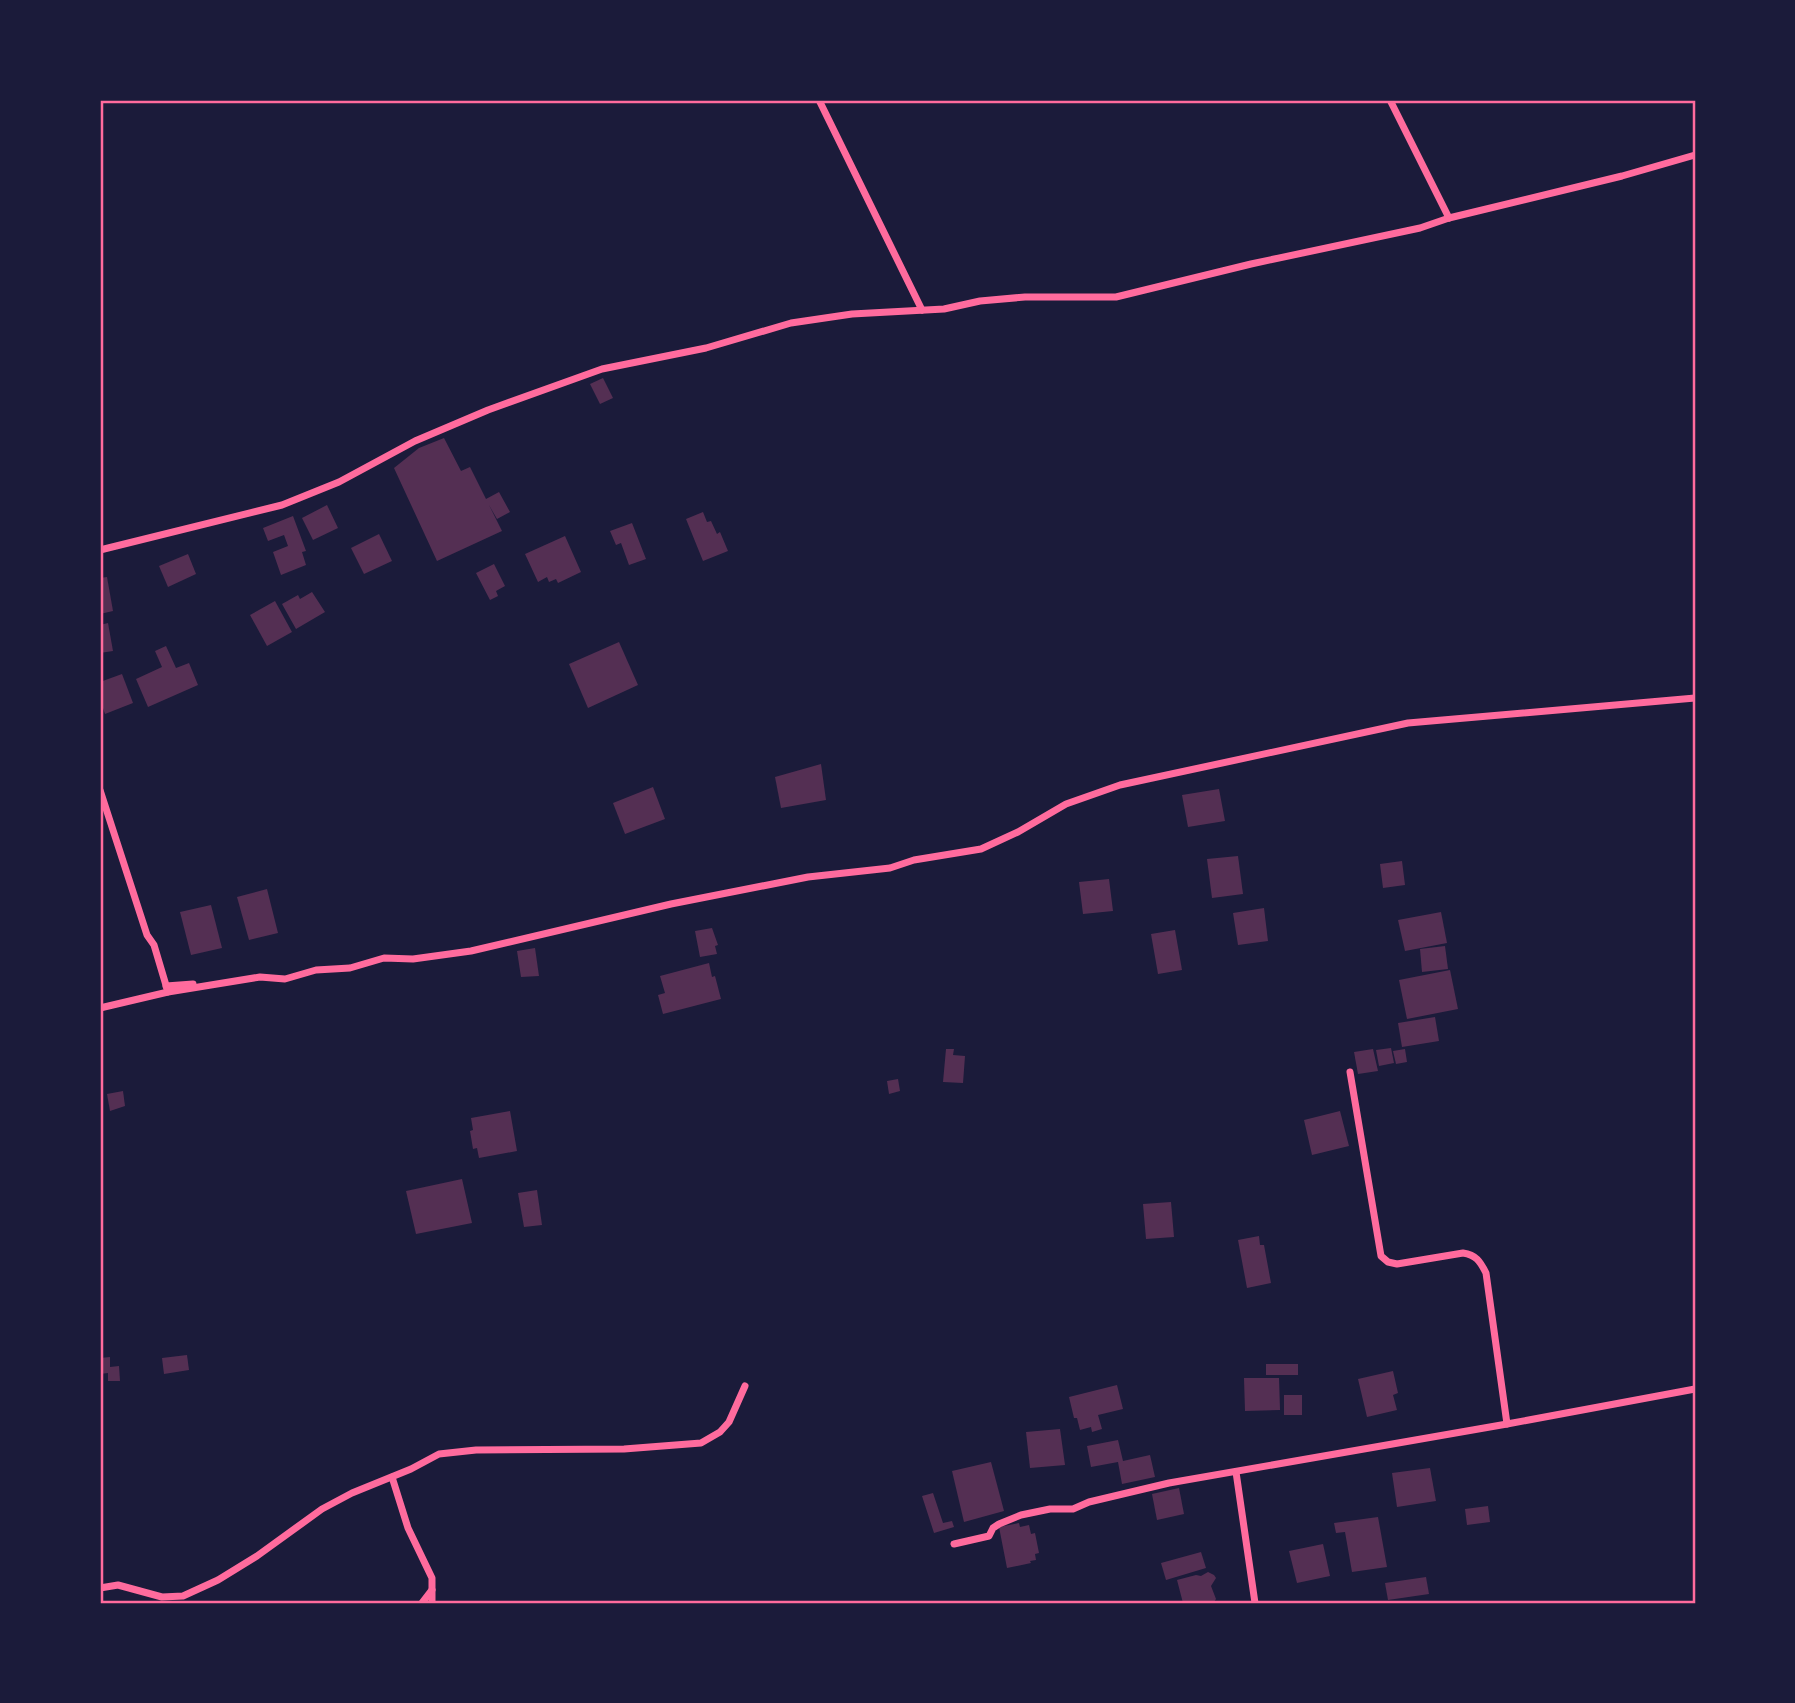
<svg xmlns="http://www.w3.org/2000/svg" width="1795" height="1703" font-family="Helvetica,sans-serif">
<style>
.building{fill:#542f53}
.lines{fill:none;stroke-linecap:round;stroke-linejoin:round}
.minor{stroke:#ff6b9d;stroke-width:7}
.neatline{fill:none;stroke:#ff6b9d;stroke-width:2.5}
</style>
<rect width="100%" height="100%" fill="#1b1b3a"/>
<g class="building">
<polygon points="603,378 613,398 600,404 590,384"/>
<polygon points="444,438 461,471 470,467 486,499 499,492 510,512 497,519 489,505 502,531 437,561 394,468 419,448"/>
<polygon points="327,505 338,528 313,540 302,518"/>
<polygon points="703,512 707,522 711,521 717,534 720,532 728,551 703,561 686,519"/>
<polygon points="293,516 306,551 302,552 306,565 281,575 273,552 288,546 284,535 268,541 263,528"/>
<polygon points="632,523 646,559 629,565 621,543 616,545 610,531"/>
<polygon points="379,534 392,561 364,574 351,548"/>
<polygon points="565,536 581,572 558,583 556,579 549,582 547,577 538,582 525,554"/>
<polygon points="188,554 196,574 168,587 159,566"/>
<polygon points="494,564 505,586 496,591 498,596 490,600 476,573"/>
<polygon points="107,577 113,611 100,614 100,578"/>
<polygon points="312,592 325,612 296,629 282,604 298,595 300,599"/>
<polygon points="275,601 292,632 267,646 250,615"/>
<polygon points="108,623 113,651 100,653 100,625"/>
<polygon points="619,642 638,685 588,708 569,664"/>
<polygon points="166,646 176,668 189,663 198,685 148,707 136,679 162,667 155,651"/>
<polygon points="122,674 133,703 105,714 100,699 100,682"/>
<polygon points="821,764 826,800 781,808 775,777"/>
<polygon points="653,787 665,819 625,834 613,803"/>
<polygon points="1219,789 1225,821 1188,827 1182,795"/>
<polygon points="1238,856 1243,894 1212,898 1207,859"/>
<polygon points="1402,861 1405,885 1383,888 1380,864"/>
<polygon points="1109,879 1113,911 1083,914 1079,882"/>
<polygon points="267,889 278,933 249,940 237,897"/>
<polygon points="211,905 222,948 191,955 180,912"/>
<polygon points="1264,908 1268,941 1238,945 1233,913"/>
<polygon points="1441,912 1447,943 1405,951 1398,920"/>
<polygon points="712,928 718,945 715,946 717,954 700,957 695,931"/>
<polygon points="1175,930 1182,970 1158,974 1151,934"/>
<polygon points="1445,946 1448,969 1422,972 1420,949"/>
<polygon points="535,948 539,976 521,977 517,951"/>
<polygon points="709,963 712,977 715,976 721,999 663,1014 658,995 665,993 660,976"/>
<polygon points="1450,970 1458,1009 1407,1019 1399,980"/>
<polygon points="1435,1017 1439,1041 1402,1047 1398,1023"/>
<polygon points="1391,1048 1394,1063 1379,1066 1376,1050"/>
<polygon points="946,1049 954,1049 953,1055 965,1056 963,1083 943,1082"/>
<polygon points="1373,1049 1378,1071 1358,1074 1354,1052"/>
<polygon points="1405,1049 1407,1062 1396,1064 1393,1051"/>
<polygon points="898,1079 900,1091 889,1094 887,1081"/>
<polygon points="123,1091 125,1106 110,1111 107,1094"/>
<polygon points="510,1111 517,1151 479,1158 477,1148 473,1149 470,1131 473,1130 471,1118"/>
<polygon points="1340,1111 1349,1146 1312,1155 1304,1120"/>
<polygon points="462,1179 472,1223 416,1234 406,1191"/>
<polygon points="537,1190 542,1225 524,1227 518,1193"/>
<polygon points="1171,1202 1174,1237 1146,1239 1143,1204"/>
<polygon points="1259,1236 1260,1245 1264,1245 1271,1283 1247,1288 1238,1240"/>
<polygon points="187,1355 189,1370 164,1374 162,1358"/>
<polygon points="110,1357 110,1367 119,1366 120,1381 108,1381 108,1373 100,1374 100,1358"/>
<rect x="1266" y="1364" width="32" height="11"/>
<polygon points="1393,1371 1398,1393 1393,1395 1397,1410 1367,1417 1358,1379"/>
<polygon points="1244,1378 1279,1378 1280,1410 1245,1411"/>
<polygon points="1117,1385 1123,1409 1098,1415 1102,1429 1092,1432 1091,1427 1080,1430 1077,1418 1074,1418 1069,1397"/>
<rect x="1284" y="1395" width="18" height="20"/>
<polygon points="1060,1429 1065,1465 1030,1468 1026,1432"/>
<polygon points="1118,1440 1123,1461 1150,1455 1155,1477 1122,1484 1118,1462 1091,1467 1087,1446"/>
<polygon points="991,1462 1004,1511 964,1522 952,1471"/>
<polygon points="1430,1468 1436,1501 1397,1507 1392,1473"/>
<polygon points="1179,1488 1184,1514 1157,1520 1152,1494"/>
<polygon points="933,1493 943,1523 952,1521 954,1527 934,1533 922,1496"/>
<polygon points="1488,1506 1490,1522 1467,1525 1465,1509"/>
<polygon points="1378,1517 1387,1567 1352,1572 1345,1532 1336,1533 1334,1523"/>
<polygon points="1019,1523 1020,1527 1029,1525 1031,1534 1035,1533 1039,1553 1035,1554 1036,1560 1030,1561 1031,1563 1007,1568 999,1527"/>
<polygon points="1323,1544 1330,1576 1297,1583 1289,1551"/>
<polygon points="1201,1552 1206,1568 1166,1580 1161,1563"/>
<polygon points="1208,1572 1214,1575 1216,1578 1211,1586 1216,1599 1214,1602 1183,1603 1177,1580 1196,1575 1201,1576"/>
<polygon points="1426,1577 1429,1594 1388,1600 1385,1583"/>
</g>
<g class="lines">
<g class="minor">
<polyline points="819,100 922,310"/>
<polyline points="1390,100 1449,218"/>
<polyline points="100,550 282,505 339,482 415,441 488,410 602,369 706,348 791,323 852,314 944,309 980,301 1025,297 1116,297 1251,264 1420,228 1449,218 1622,176 1695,155"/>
<polyline points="100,790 147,935 154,945 168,992"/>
<polyline points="166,986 193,984"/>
<polyline points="100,1008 168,992 260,977 285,979 316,970 350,968 384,958 413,959 471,951 671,904 808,877 890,868 914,860 981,849 1018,832 1066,804 1120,785 1408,723 1695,698"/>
<path d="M1350,1072L1381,1256L1388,1262L1397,1264L1463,1253C1476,1255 1480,1261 1486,1273L1507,1424L1695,1389"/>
<polyline points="1236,1472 1255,1603"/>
<polyline points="392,1477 408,1528 432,1578 432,1603"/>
<polyline points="954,1544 989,1536 993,1528 999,1524 1021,1515 1050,1509 1073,1509 1089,1502 1169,1483 1507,1424"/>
<polyline points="100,1588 118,1585 162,1597 183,1596 218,1580 257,1556 322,1509 352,1493 411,1469 439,1454 476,1450 624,1449 701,1443 720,1432 729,1422 745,1386"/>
<polyline points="422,1603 432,1590"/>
</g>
</g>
<rect width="1795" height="1703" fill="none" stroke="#1b1b3a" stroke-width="203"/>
<rect x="102" y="102" width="1592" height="1500" class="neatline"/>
</svg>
